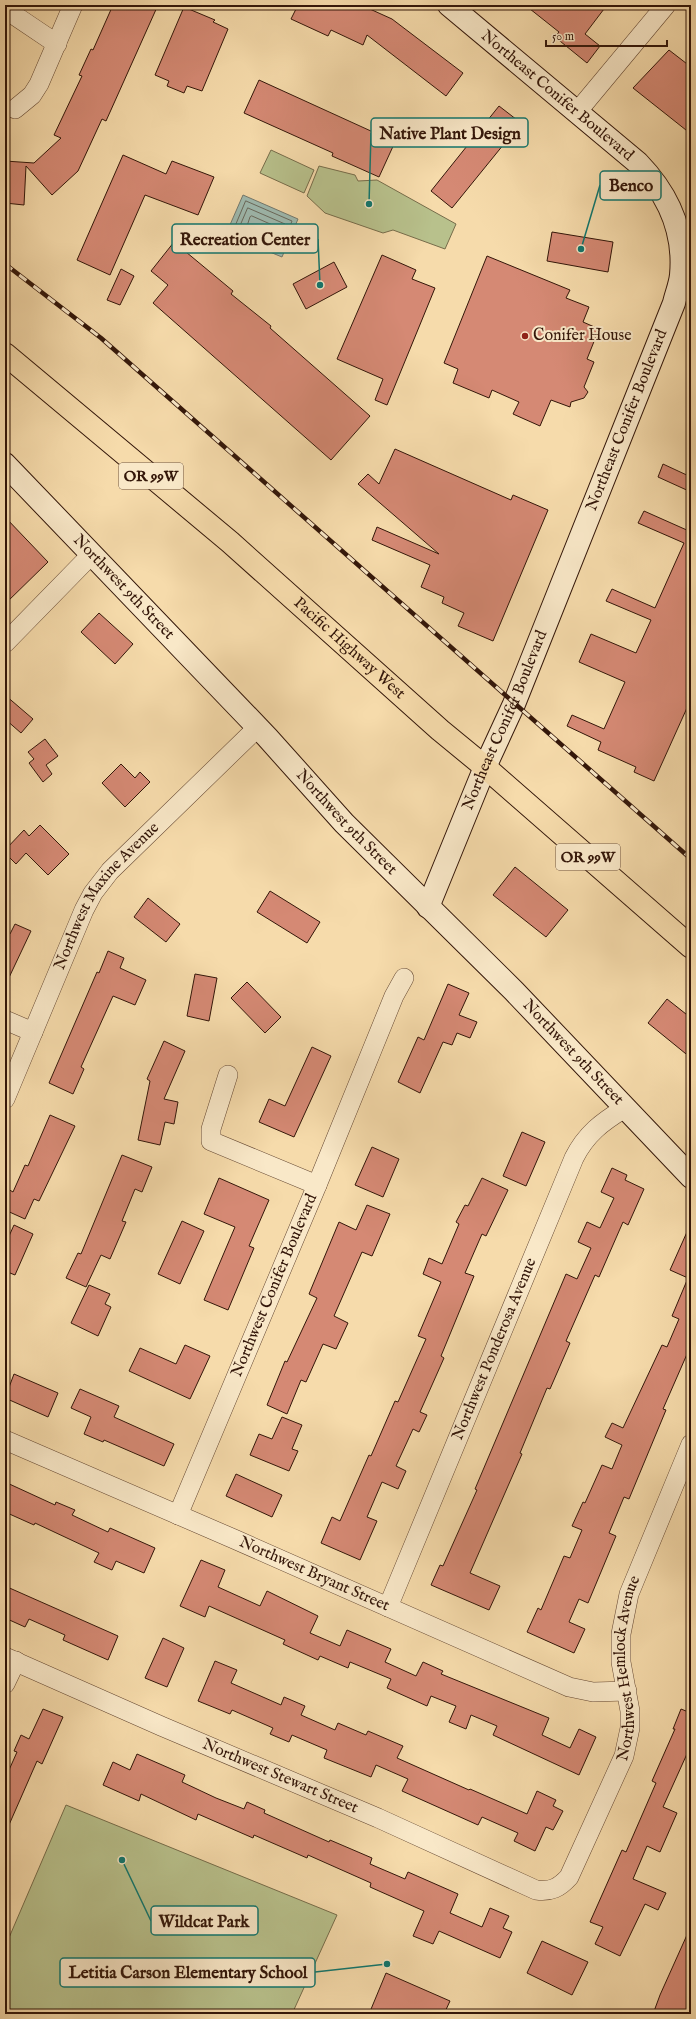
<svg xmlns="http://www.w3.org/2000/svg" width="696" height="2019" font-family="'IM FELL English',serif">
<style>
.green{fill:#b8c18c;stroke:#766c4a}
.water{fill:#9ebab0;stroke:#73786d}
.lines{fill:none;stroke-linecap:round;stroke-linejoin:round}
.shore{stroke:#68685c;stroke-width:1}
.building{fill:#d58974;stroke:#331609}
.street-casing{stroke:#644732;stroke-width:20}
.secondary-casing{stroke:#331609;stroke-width:24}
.highway-casing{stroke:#331609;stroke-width:24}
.street{stroke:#f9e8c8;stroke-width:19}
.secondary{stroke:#f9e8c8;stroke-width:22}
.highway{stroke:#f6dbab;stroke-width:22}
.rail-casing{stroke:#331609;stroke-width:4.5}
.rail{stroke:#f9e8c8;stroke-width:3;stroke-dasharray:9;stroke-linecap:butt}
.poi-dot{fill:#8f2418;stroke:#f9e8c8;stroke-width:1.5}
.labels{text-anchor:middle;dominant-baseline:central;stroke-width:4;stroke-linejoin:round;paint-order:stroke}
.shield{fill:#f9e8c8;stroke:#6e5542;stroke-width:1}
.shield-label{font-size:15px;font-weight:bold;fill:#331609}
.street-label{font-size:16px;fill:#331609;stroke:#f9e8c8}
.poi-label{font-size:16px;fill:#331609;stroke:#f9e8c8;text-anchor:start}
.leader{fill:none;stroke:#0f766e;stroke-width:1.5}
.callout-dot{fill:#0f766e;stroke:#f9e8c8;stroke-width:1.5}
.callout{fill:#f9e8c8;stroke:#0f766e;stroke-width:1.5}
.callout-label{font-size:17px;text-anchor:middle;font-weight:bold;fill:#331609}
</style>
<rect width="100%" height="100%" fill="#f6dbab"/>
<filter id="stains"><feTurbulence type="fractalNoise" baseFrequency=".005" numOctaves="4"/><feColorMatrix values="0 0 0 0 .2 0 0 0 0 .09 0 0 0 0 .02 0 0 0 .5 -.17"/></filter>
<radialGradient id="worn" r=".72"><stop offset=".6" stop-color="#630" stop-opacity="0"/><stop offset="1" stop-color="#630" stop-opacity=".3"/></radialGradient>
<g class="green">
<polygon points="271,150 314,170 304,193 260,173"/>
<polygon points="319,166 355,175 358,181 377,180 456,224 445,249 393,230 383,233 325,213 307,196"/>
<polygon points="66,1805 337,1915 292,2014 5,2014 5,1947"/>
</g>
<polygon class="water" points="243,195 298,219 282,257 226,234"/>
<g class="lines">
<g class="shore">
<polygon points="246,201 292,221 280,251 233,232"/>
<polygon points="248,208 285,224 277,245 239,229"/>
<polygon points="252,216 277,227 274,237 247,226 250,217"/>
</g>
</g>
<g class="building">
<polygon points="113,5 158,5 106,121 102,119 78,171 52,195 26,166 24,205 5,203 5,161 34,163 61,138 54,135 82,76 79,75 91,49 93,50"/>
<polygon points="298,5 361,5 392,19 463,73 446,96 367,35 363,45 331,30 328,36 291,19"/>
<polygon points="525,5 607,5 585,34 600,46 587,63 555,37 559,32"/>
<polygon points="184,7 215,20 213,22 228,29 202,91 187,86 184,93 167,86 169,81 155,75"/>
<polygon points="669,50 691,67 691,134 633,88"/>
<polygon points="259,80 395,142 379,177 332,156 333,153 244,113"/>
<polygon points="499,106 521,123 452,208 431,191"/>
<polygon points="123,155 166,174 172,161 214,177 198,215 145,195 110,275 77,260"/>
<polygon points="552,232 613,242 608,272 547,261"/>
<polygon points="174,242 233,291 231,294 271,326 270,328 370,416 331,460 153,303 168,285 151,271"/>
<polygon points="382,255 416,270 412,279 435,288 387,405 375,400 383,379 337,359"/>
<polygon points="487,256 570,290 566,298 589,307 583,322 599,329 587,359 594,362 584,387 588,392 584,398 571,402 570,407 551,400 540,426 513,414 519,402 492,390 489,398 453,383 458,369 444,363"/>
<polygon points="334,262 347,287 306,309 293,284"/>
<polygon points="121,269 134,276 120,305 107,300"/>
<polygon points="395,449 511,500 513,495 548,510 493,641 458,626 464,613 442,603 444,597 421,587 430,565 372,540 377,527 439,554 358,484 368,474 379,484"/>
<polygon points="663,464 691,477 691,492 658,477"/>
<polygon points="644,511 689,531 691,527 691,699 654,781 634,772 636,767 598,750 601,742 567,726 572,715 604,729 625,682 579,662 591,634 636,653 651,620 606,601 612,589 655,608 684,543 638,523"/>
<polygon points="5,517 48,562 5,604"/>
<polygon points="99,613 133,644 115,664 81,632"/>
<polygon points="5,695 33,719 21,733 5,719"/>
<polygon points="45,739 58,756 46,765 52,774 43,782 29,763 34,759 28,752"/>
<polygon points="121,764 135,778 140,772 150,782 125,807 102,783"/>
<polygon points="40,825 69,854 48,875 26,853 16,864 5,853 5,850 24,830 29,836"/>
<polygon points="515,867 568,910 546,937 493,895"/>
<polygon points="270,891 320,922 307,943 257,912"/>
<polygon points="148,898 180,924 166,942 134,917"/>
<polygon points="15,924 31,931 5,986 5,932 10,934"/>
<polygon points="108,951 124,958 120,968 146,980 135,1005 113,996 81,1067 84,1069 73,1094 49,1083 97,972 99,973"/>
<polygon points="195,974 217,978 209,1021 187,1016"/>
<polygon points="247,982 281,1017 265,1033 231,998"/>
<polygon points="448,984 469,993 459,1015 477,1022 470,1038 457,1033 452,1045 443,1042 420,1093 398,1082 418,1037 424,1040"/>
<polygon points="667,999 691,1018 691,1058 648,1023"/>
<polygon points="164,1041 185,1051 164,1099 178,1102 174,1124 165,1122 160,1145 138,1140 150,1081 147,1079"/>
<polygon points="312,1047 331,1056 294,1137 259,1122 269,1099 285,1106"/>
<polygon points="50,1115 75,1126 39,1201 34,1199 25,1219 5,1210 5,1196 8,1189 13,1192 25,1165 28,1166"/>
<polygon points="522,1132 545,1142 526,1186 503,1176"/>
<polygon points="372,1147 399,1159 383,1197 355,1185"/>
<polygon points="122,1155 152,1167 142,1192 135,1189 122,1221 126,1222 110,1259 101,1255 86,1287 66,1278 78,1253 81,1254"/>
<polygon points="612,1168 627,1175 625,1180 644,1189 628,1225 623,1222 599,1277 595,1275 566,1341 570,1343 550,1389 547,1388 520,1453 522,1454 470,1573 500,1586 489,1610 431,1585 440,1565 443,1566 477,1490 475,1489 566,1274 577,1279 591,1248 578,1242 587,1222 600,1228 614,1198 601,1192"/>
<polygon points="219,1178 269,1200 249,1246 254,1248 228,1310 204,1300 235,1227 204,1214"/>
<polygon points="482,1178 508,1190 486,1236 482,1234 465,1273 474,1276 441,1356 444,1358 420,1412 427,1415 419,1432 413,1429 396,1466 406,1471 398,1489 382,1482 367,1517 377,1521 360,1560 321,1543 332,1517 340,1521 369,1455 371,1456 395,1401 398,1402 426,1339 418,1336 441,1282 423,1274 429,1258 442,1264 459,1224 456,1222 465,1205 468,1206"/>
<polygon points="367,1205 390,1214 372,1256 362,1252 334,1316 348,1323 336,1349 323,1344 306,1382 301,1380 287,1414 267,1405 285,1361 287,1362 317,1298 309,1294 339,1222 356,1230"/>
<polygon points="182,1221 204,1231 180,1284 158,1274"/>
<polygon points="691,1223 691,1345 663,1409 666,1410 629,1499 624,1497 609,1533 616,1536 588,1603 579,1599 569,1622 585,1629 574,1653 527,1632 538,1608 541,1610 564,1556 570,1558 582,1530 572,1526 583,1502 585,1503 602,1465 612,1469 622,1445 605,1437 612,1423 623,1428 662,1345 667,1347 679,1319 672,1316 688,1278 670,1270"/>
<polygon points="14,1225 33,1234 15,1275 5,1271 5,1245"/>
<polygon points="89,1285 110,1294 105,1304 111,1307 98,1336 71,1323"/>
<polygon points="185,1345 210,1356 190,1399 129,1371 140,1348 176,1364"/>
<polygon points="14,1374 58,1393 48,1417 5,1398"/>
<polygon points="80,1389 119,1406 114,1417 174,1444 164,1466 104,1440 103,1442 84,1434 91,1417 71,1408"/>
<polygon points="282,1417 302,1425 292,1449 298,1451 289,1471 250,1455 259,1434 272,1439"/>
<polygon points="236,1474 282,1495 272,1517 226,1496"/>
<polygon points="5,1482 55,1505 56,1502 75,1510 72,1515 108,1532 110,1528 155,1548 144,1573 116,1561 112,1570 94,1562 99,1553 35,1523 34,1525 5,1512"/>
<polygon points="201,1560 225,1570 218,1587 260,1606 267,1591 318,1616 310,1633 340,1646 347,1630 391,1649 385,1662 416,1676 423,1662 443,1671 441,1674 549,1718 542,1735 570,1748 579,1729 596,1737 579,1775 493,1735 497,1726 471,1715 466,1729 449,1722 456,1706 431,1696 427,1706 387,1688 391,1679 350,1662 348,1668 320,1656 318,1660 283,1644 285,1640 209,1606 205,1617 180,1606"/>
<polygon points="5,1586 118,1636 108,1660 63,1640 65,1635 29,1619 25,1627 5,1618"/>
<polygon points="163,1638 184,1648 167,1687 145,1678"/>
<polygon points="215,1661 237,1670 231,1683 281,1705 284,1697 305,1706 301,1715 335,1730 338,1723 366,1735 368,1731 403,1746 397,1758 469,1790 470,1789 527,1814 537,1791 556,1800 553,1806 563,1811 553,1830 546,1827 535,1851 514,1841 518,1833 482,1817 478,1825 402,1791 408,1779 376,1765 371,1777 324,1758 327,1750 292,1735 289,1742 270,1734 273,1728 232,1710 230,1714 198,1701"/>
<polygon points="43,1709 63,1717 42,1764 37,1761 5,1834 5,1779 17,1752 14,1751 21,1735 29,1739"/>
<polygon points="681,1709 691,1713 691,1745 663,1807 677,1813 660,1852 647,1846 633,1879 666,1893 658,1910 645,1904 620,1956 595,1944 603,1927 590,1922 622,1850 626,1852 656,1783 652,1781 675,1729 673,1729"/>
<polygon points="137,1754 185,1775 182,1782 216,1798 244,1809 247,1802 265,1810 264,1813 329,1842 330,1840 372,1858 370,1864 405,1879 408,1872 458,1894 450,1913 482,1927 490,1908 509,1916 503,1928 512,1932 500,1958 439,1931 433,1944 413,1936 424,1911 370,1887 371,1883 308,1855 307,1858 254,1835 253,1838 198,1814 196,1820 141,1794 139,1801 103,1785 113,1762 130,1770"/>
<polygon points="691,1926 691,2014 653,2014 660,1995"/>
<polygon points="542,1941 588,1962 572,1995 527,1973"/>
<polygon points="386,1973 450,2001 444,2014 369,2014"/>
</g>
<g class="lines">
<defs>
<g id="street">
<polyline points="5,9 57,44"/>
<polyline points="15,109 32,95 39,84 73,5"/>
<polyline points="577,112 666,5"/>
<polyline points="5,643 92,554"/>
<polyline points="5,1020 33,1032"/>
<polyline points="228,1075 211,1129 211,1141 317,1185"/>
<path id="s1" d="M5,1099L84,910L93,893L110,871L258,727"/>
<path id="s2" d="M5,1440L234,1539L569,1687L593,1692L627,1691"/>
<path id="s3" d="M178,1515L317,1185L394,996L404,978"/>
<path id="s4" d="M388,1607L574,1158C586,1134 602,1122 625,1108"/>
<path id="s5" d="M5,1657L161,1726L378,1818L536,1890C551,1892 559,1888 569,1877L624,1756L630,1728V1711L621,1662V1634L629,1594L691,1444"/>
<polyline points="5,1684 16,1661"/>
</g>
<g id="secondary">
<path id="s6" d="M5,464L267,737L344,823L514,991L691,1177"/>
<path id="s7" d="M428,907L485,767L514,704L674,303C676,294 680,285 681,275C685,231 668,194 638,163L449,5"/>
</g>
<g id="highway">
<path id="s8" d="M5,354L230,542L440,730L485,767L691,947"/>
</g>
</defs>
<use href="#street" class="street-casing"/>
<use href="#secondary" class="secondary-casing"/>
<use href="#highway" class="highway-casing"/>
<use href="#street" class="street"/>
<use href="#secondary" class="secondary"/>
<use href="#highway" class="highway"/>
<defs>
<polyline id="rail" points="5,264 101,338 691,859"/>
</defs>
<use href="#rail" class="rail-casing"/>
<use href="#rail" class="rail"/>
</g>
<circle class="poi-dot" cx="525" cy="336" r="4"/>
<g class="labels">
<g class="shield">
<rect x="119" y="463" width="64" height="26" rx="3"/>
<rect x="556" y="844" width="64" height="26" rx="3"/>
</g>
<g class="shield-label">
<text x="151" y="476">OR 99W</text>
<text x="588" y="857">OR 99W</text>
</g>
<g class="street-label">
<text transform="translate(557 96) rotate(40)">Northeast Conifer Boulevard</text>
<text stroke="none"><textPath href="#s7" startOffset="526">Northeast Conifer Boulevard</textPath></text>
<text stroke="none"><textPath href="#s6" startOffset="171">Northwest 9th Street</textPath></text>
<text stroke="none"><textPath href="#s8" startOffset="453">Pacific Highway West</textPath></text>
<text stroke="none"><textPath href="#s7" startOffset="202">Northeast Conifer Boulevard</textPath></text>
<text stroke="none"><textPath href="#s6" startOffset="495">Northwest 9th Street</textPath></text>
<text stroke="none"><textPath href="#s1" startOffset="229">Northwest Maxine Avenue</textPath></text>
<text stroke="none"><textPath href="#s6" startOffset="818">Northwest 9th Street</textPath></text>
<text stroke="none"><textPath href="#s3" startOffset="249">Northwest Conifer Boulevard</textPath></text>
<text stroke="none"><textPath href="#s4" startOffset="279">Northwest Ponderosa Avenue</textPath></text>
<text stroke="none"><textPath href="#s2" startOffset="337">Northwest Bryant Street</textPath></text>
<text stroke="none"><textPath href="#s5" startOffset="839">Northwest Hemlock Avenue</textPath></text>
<text stroke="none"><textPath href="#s5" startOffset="300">Northwest Stewart Street</textPath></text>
</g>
<g class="poi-label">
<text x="533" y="336">Conifer House</text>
</g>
</g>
<path class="leader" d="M369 204L371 133M581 249L600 185M320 285L318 239M122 1860L151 1921M387 1964L315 1972"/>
<g class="callout-dot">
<circle cx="369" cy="204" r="4"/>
<circle cx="581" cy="249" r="4"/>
<circle cx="320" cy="285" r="4"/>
<circle cx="122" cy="1860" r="4"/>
<circle cx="387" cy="1964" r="4"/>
</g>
<g class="callout">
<rect x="371" y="118" width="157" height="29" rx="4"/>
<rect x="600" y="171" width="61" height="29" rx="4"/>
<rect x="172" y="224" width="146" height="29" rx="4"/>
<rect x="151" y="1906" width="107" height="29" rx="4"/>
<rect x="60" y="1958" width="255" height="29" rx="4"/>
</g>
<g class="callout-label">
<text x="450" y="139">Native Plant Design</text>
<text x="631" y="191">Benco</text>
<text x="245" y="245">Recreation Center</text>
<text x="204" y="1927">Wildcat Park</text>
<text x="188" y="1978">Letitia Carson Elementary School</text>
</g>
<rect width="696" height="2019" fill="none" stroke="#f6dbab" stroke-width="20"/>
<rect x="6" y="6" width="684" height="2007" fill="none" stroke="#331609" stroke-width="2"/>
<rect x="10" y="10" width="676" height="1999" fill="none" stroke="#331609"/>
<path d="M546 40v6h121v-6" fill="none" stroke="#331609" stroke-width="2"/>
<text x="552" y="40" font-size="12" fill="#331609" stroke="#f9e8c8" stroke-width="3" paint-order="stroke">50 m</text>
<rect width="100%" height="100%" filter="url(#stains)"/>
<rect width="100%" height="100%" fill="url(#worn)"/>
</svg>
